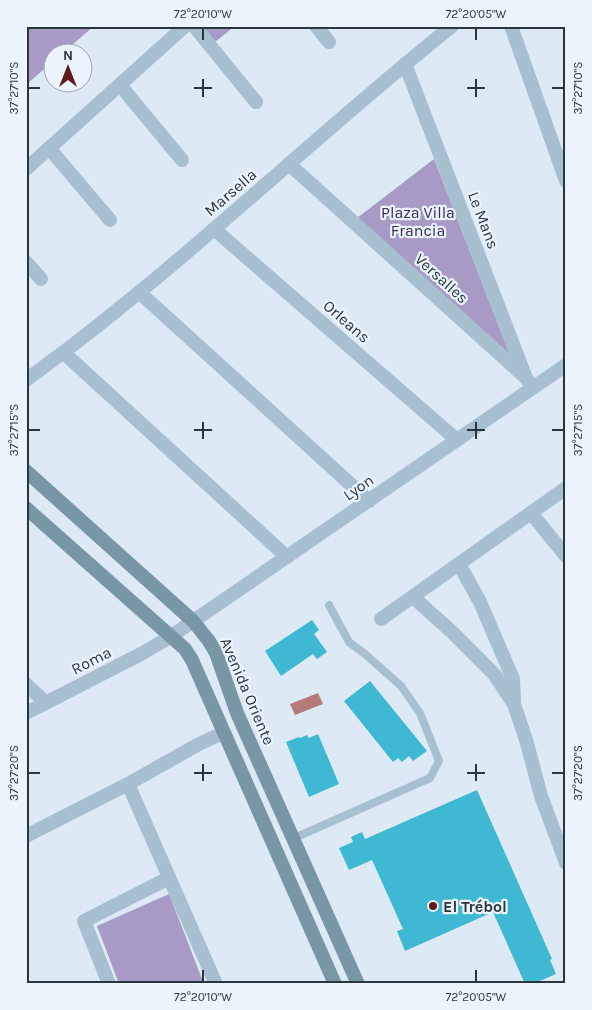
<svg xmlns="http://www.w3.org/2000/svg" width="592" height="1010" viewBox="0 0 592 1010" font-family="Karla,sans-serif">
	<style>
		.green { fill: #a79bc6 }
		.water { fill: #b6797a }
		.building { fill: #3eb8d3 }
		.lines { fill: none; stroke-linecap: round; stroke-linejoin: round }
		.service { stroke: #a8bfcf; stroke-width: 8 }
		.minor { stroke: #a8bfcf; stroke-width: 14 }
		.tertiary { stroke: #a8bfcf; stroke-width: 14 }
		.secondary { stroke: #7896a3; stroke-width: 14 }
		.ticks { fill: none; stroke: #29363b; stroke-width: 2 }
		.poi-dot { fill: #621919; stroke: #ebf4fc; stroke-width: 2 }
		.labels { text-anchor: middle; stroke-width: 4.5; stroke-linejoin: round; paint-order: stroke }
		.street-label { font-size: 16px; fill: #29363b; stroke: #ebf4fc }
		.park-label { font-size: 16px; fill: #39295c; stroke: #ebf4fc }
		.poi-label { font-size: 16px; font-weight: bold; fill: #29363b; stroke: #ebf4fc; text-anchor: start }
		.neatline { fill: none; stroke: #29363b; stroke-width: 2 }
		.ticks-label { font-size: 12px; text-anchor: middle; fill: #29363b }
	</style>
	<rect width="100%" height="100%" fill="#ddeaf5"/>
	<g class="green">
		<polygon points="26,26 94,26 64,52 52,52 52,62 26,85"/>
		<polygon points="203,26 235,26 215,42"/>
		<polygon points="434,159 510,355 357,218"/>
		<polygon points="169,894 204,984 119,984 97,926"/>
	</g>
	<polygon class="water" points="318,693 323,704 295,715 290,704"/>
	<g class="building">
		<polygon points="312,620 319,630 314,634 327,652 317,659 313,654 281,676 265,651"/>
		<polygon points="370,681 427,751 413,761 409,756 402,762 398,758 393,762 344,701"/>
		<polygon points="318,734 339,784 309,797 286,742 299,737 300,738 307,735 309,738"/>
		<polygon points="477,790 552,959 550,960 556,974 533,984 525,984 493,912 405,951 397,931 403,929 372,860 349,870 339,848 353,842 351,837 362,832 365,839"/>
	</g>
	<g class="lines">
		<polyline class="service" points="292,839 430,778 439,761 420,713 401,686 365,654 349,642 329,605"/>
		<g class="minor">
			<polyline points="194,26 256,102"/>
			<polyline points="316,26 329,42"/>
			<polyline points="405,64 526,378 533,387"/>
			<polyline points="120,85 182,160"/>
			<polyline points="49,148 110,220"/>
			<polyline points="289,164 524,376"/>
			<polyline points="214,229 457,440"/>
			<polyline points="26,262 41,279"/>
			<polyline points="139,292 369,501"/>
			<polyline points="64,353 287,557"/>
			<polyline points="531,513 566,556"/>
			<polyline points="459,564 480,602 513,679 514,701"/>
			<polyline points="413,597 452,632 494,674 514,704 527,743 541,796 566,863"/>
			<polyline points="381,619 566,488"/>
			<polyline points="26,684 46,703"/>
			<polyline points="128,784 216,984"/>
			<polyline points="26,836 128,784 199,744 223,733"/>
			<polyline points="109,984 84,921 169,878"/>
		</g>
		<g class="tertiary">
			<polyline points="511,26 566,181"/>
			<polyline points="26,169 185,26"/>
			<path d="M26 380C176 272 308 141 452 26"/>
			<polyline points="26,713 141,654 170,637 566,365"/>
		</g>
		<g class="secondary">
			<polyline points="26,471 193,621 209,641 216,653 237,713 358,984"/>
			<polyline points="26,508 185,649 192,660 335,984"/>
		</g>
	</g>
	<path class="ticks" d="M203 28V40M476 28V40M203 79V97M476 79V97M28 88H40M194 88H212M467 88H485M552 88H564M203 422V439M476 422V439M28 430H40M194 430H212M467 430H485M552 430H564M203 764V781M476 764V781M28 773H40M194 773H212M467 773H485M552 773H564M203 970V982M476 970V982"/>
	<circle class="poi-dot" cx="433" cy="906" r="5"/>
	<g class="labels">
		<g class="street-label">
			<text transform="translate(230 192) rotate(-41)" y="6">Marsella</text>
			<text transform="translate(484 220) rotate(69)" y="6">Le Mans</text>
			<text transform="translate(442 278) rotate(42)" y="6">Versalles</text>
			<text transform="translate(347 321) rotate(41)" y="6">Orleans</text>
			<text transform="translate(358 487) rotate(-35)" y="6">Lyon</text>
			<text transform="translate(91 660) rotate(-27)" y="6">Roma</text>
			<text transform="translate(248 691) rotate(67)" y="6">Avenida Oriente</text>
		</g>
		<g class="park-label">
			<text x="418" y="218">Plaza Villa<tspan x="418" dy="18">Francia</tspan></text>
		</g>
		<g class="poi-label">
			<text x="443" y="912">El Trébol</text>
		</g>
	</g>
	<rect width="592" height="1010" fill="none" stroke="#ebf4fc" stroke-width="55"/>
	<g transform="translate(68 68)"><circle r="24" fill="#ebf4fc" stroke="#9da8af"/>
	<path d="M0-4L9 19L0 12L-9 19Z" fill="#621919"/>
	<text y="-8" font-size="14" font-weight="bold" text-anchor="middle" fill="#29363b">N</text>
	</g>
	<rect x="28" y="28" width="536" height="954" class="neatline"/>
	<g class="ticks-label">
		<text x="203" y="18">72°20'10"W</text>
		<text x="476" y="18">72°20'05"W</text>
		<text transform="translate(14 88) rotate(-90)" y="4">37°27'10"S</text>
		<text transform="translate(578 88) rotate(-90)" y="4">37°27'10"S</text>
		<text transform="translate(14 430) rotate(-90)" y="4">37°27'15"S</text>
		<text transform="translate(578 430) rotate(-90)" y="4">37°27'15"S</text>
		<text transform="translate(14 773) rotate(-90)" y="4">37°27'20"S</text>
		<text transform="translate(578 773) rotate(-90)" y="4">37°27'20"S</text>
		<text x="203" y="1001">72°20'10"W</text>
		<text x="476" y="1001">72°20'05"W</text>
	</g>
</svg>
